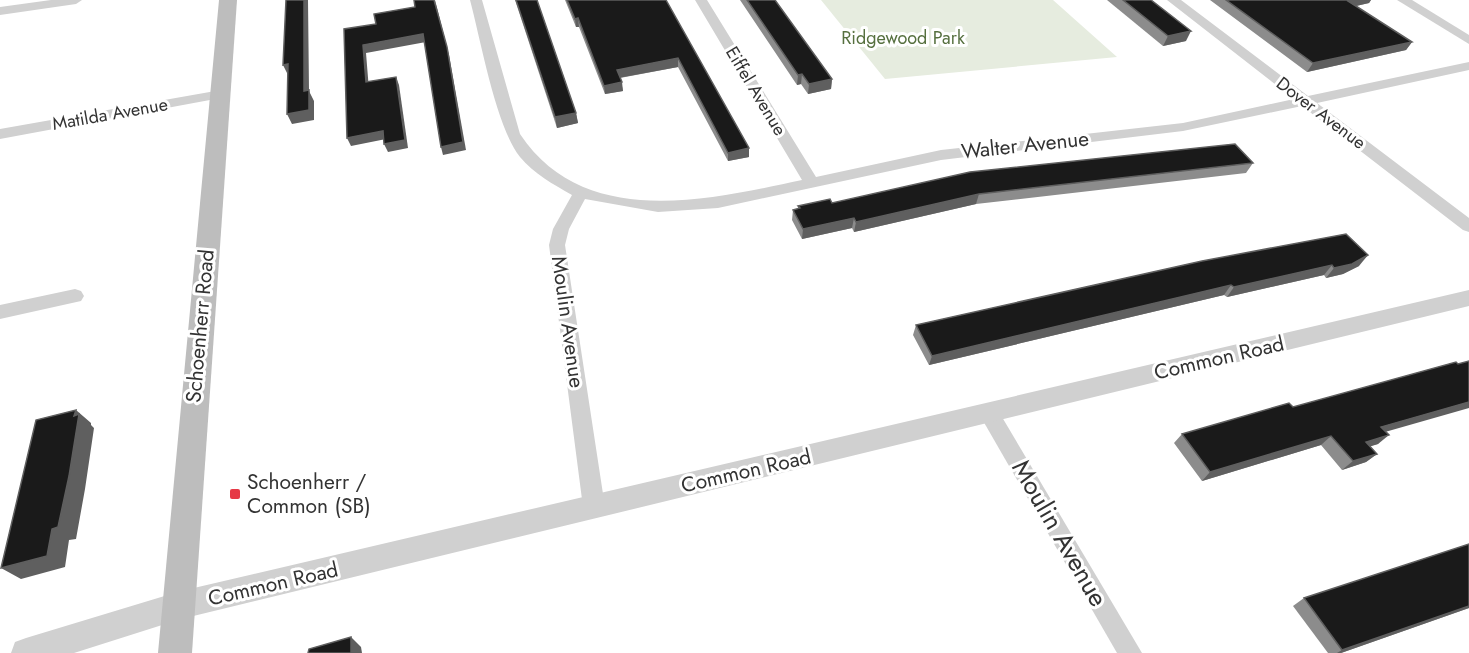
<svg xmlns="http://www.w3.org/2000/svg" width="1469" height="653" viewBox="0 0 1469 653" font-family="Jost,sans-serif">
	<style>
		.green { fill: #e6ecdf }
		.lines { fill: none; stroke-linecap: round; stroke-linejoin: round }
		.minor { fill: #d0d0d0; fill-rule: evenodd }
		.tertiary { fill: #d0d0d0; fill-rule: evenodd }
		.secondary { fill: #bdbdbd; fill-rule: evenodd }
		.wall { fill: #8c8c8c }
		.shaded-wall { fill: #5f5f5f }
		.building { fill: #1a1a1a; stroke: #5f5f5f; stroke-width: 1.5 }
		.poi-dot { fill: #e63946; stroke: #fff; stroke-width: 2 }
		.labels { text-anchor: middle; stroke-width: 6; stroke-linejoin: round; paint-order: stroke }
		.far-park-label { font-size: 18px; fill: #56703f; stroke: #fff }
		.far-street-label { font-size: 18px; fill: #333; stroke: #fff }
		.street-label { font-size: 21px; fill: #333; stroke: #fff }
		.poi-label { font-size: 21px; fill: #333; stroke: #fff; text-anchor: start }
		.near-street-label { font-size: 26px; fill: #333; stroke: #fff }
	</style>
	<rect width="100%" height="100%" fill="#fff"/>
	<polygon class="green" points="821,0 1053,0 1117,57 885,79"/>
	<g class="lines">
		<g class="minor">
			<polygon points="51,0 82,0 76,4 0,15 0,7"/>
			<path d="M470 0H482L520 134C584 230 708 200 802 180L695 0H707L816 177 941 150 1183 123 1294 99 1167 0H1181L1308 96 1469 62V70L1317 103 1469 218V232L1463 230 1302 106 1183 131 941 160 718 208 658 212 585 199 569 229 565 245 605 507 602 514 594 517 586 514 583 507 549 245 553 229 572 195C553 184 534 174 520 157 496 127 481 41 470 0Z"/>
			<polygon points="1397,0 1412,0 1469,35 1469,44"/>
			<polygon points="221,90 226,91 226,97 0,139 0,129"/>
			<polygon points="75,289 81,291 84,296 81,301 0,319 0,305"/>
			<polygon points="989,405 996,407 1142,653 1117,653 982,419 979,413 982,407"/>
		</g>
		<polygon class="tertiary" points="1469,290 1469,306 181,619 74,653 11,653 15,642 26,638 181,591"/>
		<polygon class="secondary" points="219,0 237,0 192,653 158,653"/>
	</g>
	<g class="wall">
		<polygon points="515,0 537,0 576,113 578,123 557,128"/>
		<polygon points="565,0 666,0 749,157 728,161 678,67 620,78 623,91 605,94 579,27 576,27"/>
		<polygon points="740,0 775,0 832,79 831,89 808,94 801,84 797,85"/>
		<polygon points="1107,0 1151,0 1186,41 1163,46"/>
		<polygon points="1210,0 1371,0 1369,3 1356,6 1412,42 1406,50 1307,72"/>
		<polygon points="1253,163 1246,173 976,204 854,232 852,228 802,239 792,220 793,210 798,209 798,206"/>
		<polygon points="1202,261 1359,266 1343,274 1326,278 1324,275 1227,297 1224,295 929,365 913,335 916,325"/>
		<polygon points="1293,407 1386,432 1378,444 1370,446 1377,454 1366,462 1342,470 1321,445 1202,481 1174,443 1182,434"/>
		<polygon points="1469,544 1469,608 1341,653 1328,653 1293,606 1304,598"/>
	</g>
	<g class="shaded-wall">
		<polygon points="304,0 308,0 309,91 314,101 314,120 292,124 287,114 304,91"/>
		<polygon points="435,0 449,55 466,150 443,155 441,147"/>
		<polygon points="1350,0 1371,0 1369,3 1343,9 1348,1"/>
		<polygon points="578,18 579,27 576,27 575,19"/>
		<polygon points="1191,31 1186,41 1163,46 1168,36"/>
		<polygon points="423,34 426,42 366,53 369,90 366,82 363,45"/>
		<polygon points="1412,42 1406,50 1307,72 1313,63"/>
		<polygon points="678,58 678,67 618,78 617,70"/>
		<polygon points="288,64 288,75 283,65"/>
		<polygon points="802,74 801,84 797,85 798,75"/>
		<polygon points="396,77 399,85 408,148 388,152 384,144"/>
		<polygon points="832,79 831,89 808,94 809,84"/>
		<polygon points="622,82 623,91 605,94 604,86"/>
		<polygon points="576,113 578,123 557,128 555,117"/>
		<polygon points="383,131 386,139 351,146 347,138"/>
		<polygon points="749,148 749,157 728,161 728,153"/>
		<polygon points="979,194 976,204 854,232 856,222"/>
		<polygon points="854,218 852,228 802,239 803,229"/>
		<polygon points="1368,255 1359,266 1343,274 1326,278 1334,268"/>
		<polygon points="1332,265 1324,275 1227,297 1234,287"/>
		<polygon points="1231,285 1224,295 929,365 932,356"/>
		<polygon points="1469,402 1469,408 1371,436 1381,427"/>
		<polygon points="76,410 91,423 91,425 94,428 85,489 76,539 69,540 65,567 21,579 1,568 74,416"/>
		<polygon points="1389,435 1378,444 1356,451 1366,442"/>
		<polygon points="1331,436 1321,445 1202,481 1210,472"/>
		<polygon points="1377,454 1366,462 1342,470 1353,461"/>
		<polygon points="1469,606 1469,608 1341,653 1337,653 1342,650"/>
		<polygon points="351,637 361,647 362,653 351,653"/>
	</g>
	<g class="building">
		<polygon points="286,0 304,0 304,91 309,90 309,110 287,114 288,64 283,65"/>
		<polygon points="414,0 434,0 447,47 463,142 441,147 423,34 363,45 366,82 396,77 405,140 384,144 383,131 347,138 344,29 376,24 374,14 415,7"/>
		<polygon points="516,0 537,0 576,113 555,117"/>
		<polygon points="567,0 666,0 749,148 728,153 678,58 617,70 622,82 604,86 578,18 575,19"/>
		<polygon points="747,0 775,0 832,79 809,84 802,74 798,75"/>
		<polygon points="1123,0 1151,0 1191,31 1168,36"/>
		<polygon points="1226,0 1350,0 1348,1 1412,42 1313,63"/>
		<polygon points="1235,144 1253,163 979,194 856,222 854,218 803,229 793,210 800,208 798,206 830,199 832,203 970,172"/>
		<polygon points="1346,234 1368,255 1352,264 1334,268 1332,265 1234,287 1231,285 932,356 916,325 1202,261"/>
		<polygon points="1469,361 1469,402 1381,427 1389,435 1366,442 1377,454 1353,461 1331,436 1210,472 1182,434 1289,403 1293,407 1456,362 1458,364"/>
		<polygon points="76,410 74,416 79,414 69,476 58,527 52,529 47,556 1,568 36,420"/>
		<polygon points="1469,544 1469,606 1342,650 1304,598"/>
		<polygon points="351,637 351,653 308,653 309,649"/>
	</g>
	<rect class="poi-dot" x="229" y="488" width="12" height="12" rx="3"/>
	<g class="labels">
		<g class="far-park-label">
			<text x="903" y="44">Ridgewood Park</text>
		</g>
		<g class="far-street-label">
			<text transform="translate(756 91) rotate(59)" y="6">Eiffel Avenue</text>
			<text transform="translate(1321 113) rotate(37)" y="6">Dover Avenue</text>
			<text transform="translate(110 114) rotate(-10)" y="6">Matilda Avenue</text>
		</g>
		<g class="street-label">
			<text transform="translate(1025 145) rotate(-6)" y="7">Walter Avenue</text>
			<text transform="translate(568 322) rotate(82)" y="7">Moulin Avenue</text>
			<text transform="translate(200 326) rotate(-85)" y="7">Schoenherr Road</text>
			<text transform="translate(1219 358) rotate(-13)" y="7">Common Road</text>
			<text transform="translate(746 471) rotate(-13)" y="7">Common Road</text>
			<text transform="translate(273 584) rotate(-13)" y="7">Common Road</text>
		</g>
		<g class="poi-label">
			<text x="247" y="489">Schoenherr /<tspan x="247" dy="24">Common (SB)</tspan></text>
		</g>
		<g class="near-street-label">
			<text transform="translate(1060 533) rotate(60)" y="9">Moulin Avenue</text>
		</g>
	</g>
</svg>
